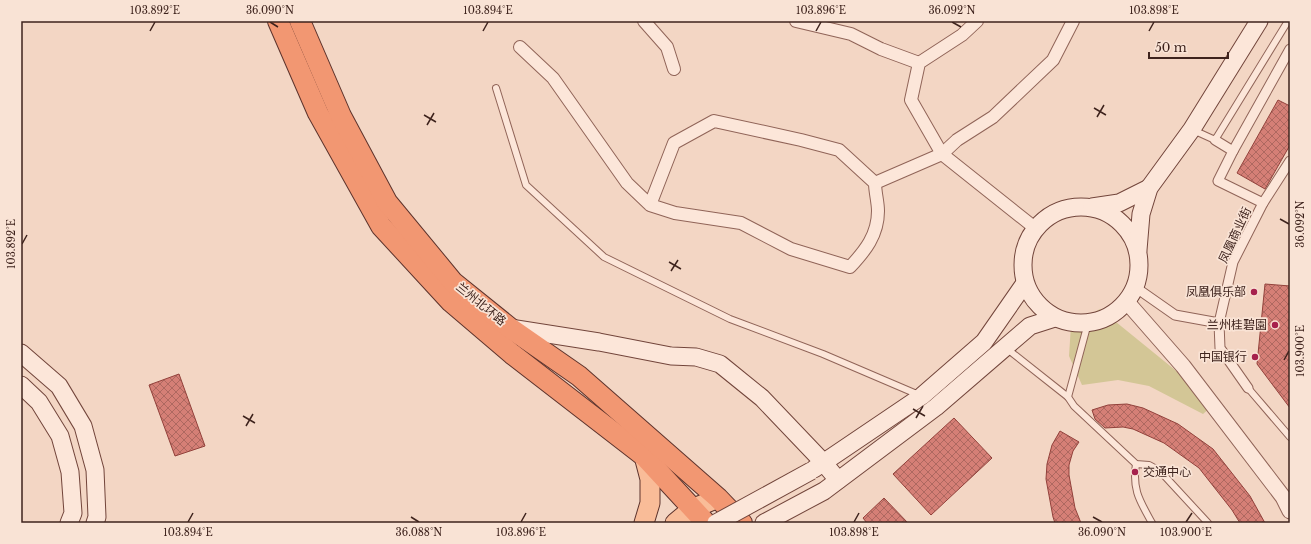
<svg xmlns="http://www.w3.org/2000/svg" width="1311" height="544" viewBox="0 0 1311 544" font-family="'Libre Baskerville','Noto Sans SC',serif">
	<style>
		.garden { fill: #d3c696 }
		.building { fill: url(#building-cross-hatch); stroke: #92413b }
		.lines { fill: none; stroke-linecap: round; stroke-linejoin: round }
		.service-casing { stroke: #906458; stroke-width: 8 }
		.pedestrian-casing { stroke: #906458; stroke-width: 11 }
		.minor-casing { stroke: #906458; stroke-width: 14 }
		.tertiary-casing { stroke: #906458; stroke-width: 17 }
		.secondary-casing { stroke: #72453b; stroke-width: 19 }
		.primary-casing { stroke: #5d332c; stroke-width: 21 }
		.trunk-casing { stroke: #5d332c; stroke-width: 22 }
		.service { stroke: #fce6d9; stroke-width: 6 }
		.pedestrian { stroke: #fce6d9; stroke-width: 9 }
		.minor { stroke: #fce6d9; stroke-width: 12 }
		.tertiary { stroke: #fce6d9; stroke-width: 15 }
		.secondary { stroke: #fce6d9; stroke-width: 17 }
		.primary { stroke: #f9bc98; stroke-width: 19 }
		.trunk { stroke: #f29772; stroke-width: 20 }
		.secondary-bridge-casing { stroke: #72453b; stroke-width: 19; stroke-linecap: butt }
		.secondary-bridge { stroke: #fce6d9; stroke-width: 17 }
		.ticks { fill: none; stroke: #3e231d; stroke-width: 1.5 }
		.poi-dot { fill: #a6214d; stroke: #f9e3d5; stroke-width: 1.5 }
		.labels { text-anchor: middle; stroke-width: 3.5; stroke-linejoin: round; paint-order: stroke }
		.street-label { font-size: 12px; fill: #3e231d; stroke: #f9e3d5 }
		.poi-label { font-size: 12px; fill: #3e231d; stroke: #f9e3d5; text-anchor: end }
		.neatline { fill: none; stroke: #3e231d; stroke-width: 1.5 }
		.ticks-label { font-size: 10px; text-anchor: middle; fill: #3e231d }
	</style>
	<defs>
		<pattern id="building-cross-hatch" width="8" height="8" patternUnits="userSpaceOnUse"><rect width="8" height="8" fill="#d57f76"/><path d="M0 0l8 8M0 8l8-8" fill="none" stroke="#ae6860"/></pattern>
	</defs>
	<rect width="100%" height="100%" fill="#f3d6c4"/>
	<polygon class="garden" points="1100,309 1180,374 1211,407 1203,414 1149,386 1118,380 1082,385 1069,356 1071,325"/>
	<g class="building">
		<polygon points="1278,100 1290,106 1290,145 1265,189 1237,173"/>
		<polygon points="1265,284 1290,286 1290,408 1257,364"/>
		<polygon points="179,374 205,446 175,456 149,385"/>
		<polygon points="1127,404 1143,408 1178,424 1213,449 1250,496 1265,523 1240,523 1232,510 1199,468 1164,443 1133,429 1123,427 1105,428 1095,419 1092,410 1108,405"/>
		<polygon points="954,418 992,458 931,515 893,474"/>
		<polygon points="1060,431 1079,442 1073,451 1069,465 1069,475 1075,508 1081,523 1055,523 1053,517 1046,479 1047,464 1052,445"/>
		<polygon points="884,498 908,523 867,523 863,518"/>
	</g>
	<g class="lines">
		<g class="service-casing">
			<g id="service">
				<polyline points="496,88 526,185 604,257 730,319 823,354 919,395"/>
				<polyline points="1193,130 1215,140 1288,21"/>
				<polyline points="1088,323 1068,397 1074,406 1136,464 1149,465 1160,471 1208,523"/>
				<polyline points="1006,348 1068,397"/>
				<polyline points="1248,388 1290,437"/>
				<path d="M1136 464C1132 490 1140 501 1152 523"/>
			</g>
		</g>
		<g class="pedestrian-casing">
			<g id="pedestrian">
				<polyline points="1215,140 1233,151 1218,181 1263,203"/>
				<polyline points="1233,151 1290,49"/>
				<polyline points="1135,287 1175,315 1219,323"/>
				<polyline points="1248,388 1220,348 1219,323 1233,262 1263,203 1290,161"/>
			</g>
		</g>
		<g class="minor-casing">
			<g id="minor">
				<polyline points="644,21 667,47 674,69"/>
				<polyline points="796,21 851,34 881,49 919,63"/>
				<polyline points="977,21 962,35 919,63 911,100 942,154 1035,228"/>
				<path d="M520 47 553 78 627 183 650 205 675 213 741 223 791 249 850 267C865 251 878 235 878 211 878 202 875 192 875 183L839 150 801 140 714 121 674 143 650 205"/>
				<polyline points="875,183 942,154 957,140 993,117 1053,60 1073,21"/>
			</g>
		</g>
		<g class="tertiary-casing">
			<polyline id="tertiary" points="1127,302 1183,366 1283,497 1290,511"/>
		</g>
		<g class="secondary-casing">
			<g id="secondary">
				<circle cx="1081" cy="265" r="58"/>
				<polyline points="1092,207 1119,203 1149,188"/>
				<polyline points="1138,250 1141,214 1149,188 1192,129 1259,21"/>
				<polyline points="510,328 599,342 671,356 696,357 720,364 762,398 823,462 838,480"/>
				<polyline points="21,353 59,386 83,426 95,470 97,517 95,523"/>
				<polyline points="21,385 39,402 60,436 70,472 73,513 69,523"/>
				<polyline points="814,469 922,396 984,342 1025,283"/>
				<polyline points="764,523 824,491 936,407 1030,326 1055,318"/>
			</g>
		</g>
		<g class="primary-casing">
			<g id="primary">
				<polyline points="644,523 650,503 650,479 644,456"/>
				<polyline points="675,523 692,509 718,498"/>
			</g>
		</g>
		<g class="trunk-casing">
			<g id="trunk">
				<polyline points="278,21 318,113 381,226 451,302 512,354 644,456 706,523"/>
				<polyline points="300,21 341,116 387,202 453,282 510,328 579,376 718,498 742,523"/>
			</g>
		</g>
		<use href="#service" class="service"/>
		<use href="#pedestrian" class="pedestrian"/>
		<use href="#minor" class="minor"/>
		<use href="#tertiary" class="tertiary"/>
		<use href="#secondary" class="secondary"/>
		<use href="#primary" class="primary"/>
		<use href="#trunk" class="trunk"/>
		<g class="secondary-bridge-casing">
			<polyline id="secondary-bridge" points="716,523 811,471"/>
		</g>
		<use href="#secondary-bridge" class="secondary-bridge"/>
	</g>
	<path class="ticks" d="M270 22 278 27M952 22 961 27M150 31 155 22M483 31 488 22M816 31 821 22M1149 31 1154 22M1094 108 1106 115M424 115 436 122M1097 117 1104 105M427 125 434 113M1280 219 1289 224M22 244 27 235M669 262 681 269M671 271 678 260M1284 360 1289 351M913 409 925 416M243 416 255 423M916 418 923 406M246 426 253 414M411 517 419 522M1093 517 1102 522M188 522 193 513M521 522 526 513M854 522 859 513M1186 522 1192 513"/>
	<g class="poi-dot">
		<circle cx="1254" cy="292" r="4"/>
		<circle cx="1275" cy="325" r="4"/>
		<circle cx="1255" cy="357" r="4"/>
		<circle cx="1135" cy="472" r="4"/>
	</g>
	<g class="labels">
		<g class="street-label">
			<text transform="translate(1235 235) rotate(-65)" y="4">凤凰商业街</text>
			<text transform="translate(481 304) rotate(39)" y="4">兰州北环路</text>
		</g>
		<g class="poi-label">
			<text x="1246" y="296">凤凰俱乐部</text>
			<text x="1267" y="329">兰州桂碧園</text>
			<text x="1247" y="361">中国银行</text>
			<text x="1143" y="476" text-anchor="start">交通中心</text>
		</g>
	</g>
	<rect width="1311" height="544" fill="none" stroke="#f9e3d5" stroke-width="44"/>
	<path d="M1149 52v6h79v-6" fill="none" stroke="#3e231d" stroke-width="2"/>
	<text x="1155" y="52" font-size="12" fill="#3e231d" stroke="#f9e3d5" stroke-width="3" paint-order="stroke">50 m</text>
	<rect x="22" y="22" width="1267" height="500" class="neatline"/>
	<g class="ticks-label">
		<text x="155" y="14">103.892°E</text>
		<text x="270" y="14">36.090°N</text>
		<text x="488" y="14">103.894°E</text>
		<text x="821" y="14">103.896°E</text>
		<text x="952" y="14">36.092°N</text>
		<text x="1154" y="14">103.898°E</text>
		<text transform="translate(1300 224) rotate(-90)" y="4">36.092°N</text>
		<text transform="translate(11 244) rotate(-90)" y="4">103.892°E</text>
		<text transform="translate(1300 351) rotate(-90)" y="4">103.900°E</text>
		<text x="188" y="536">103.894°E</text>
		<text x="419" y="536">36.088°N</text>
		<text x="521" y="536">103.896°E</text>
		<text x="854" y="536">103.898°E</text>
		<text x="1102" y="536">36.090°N</text>
		<text x="1186" y="536">103.900°E</text>
	</g>
</svg>
